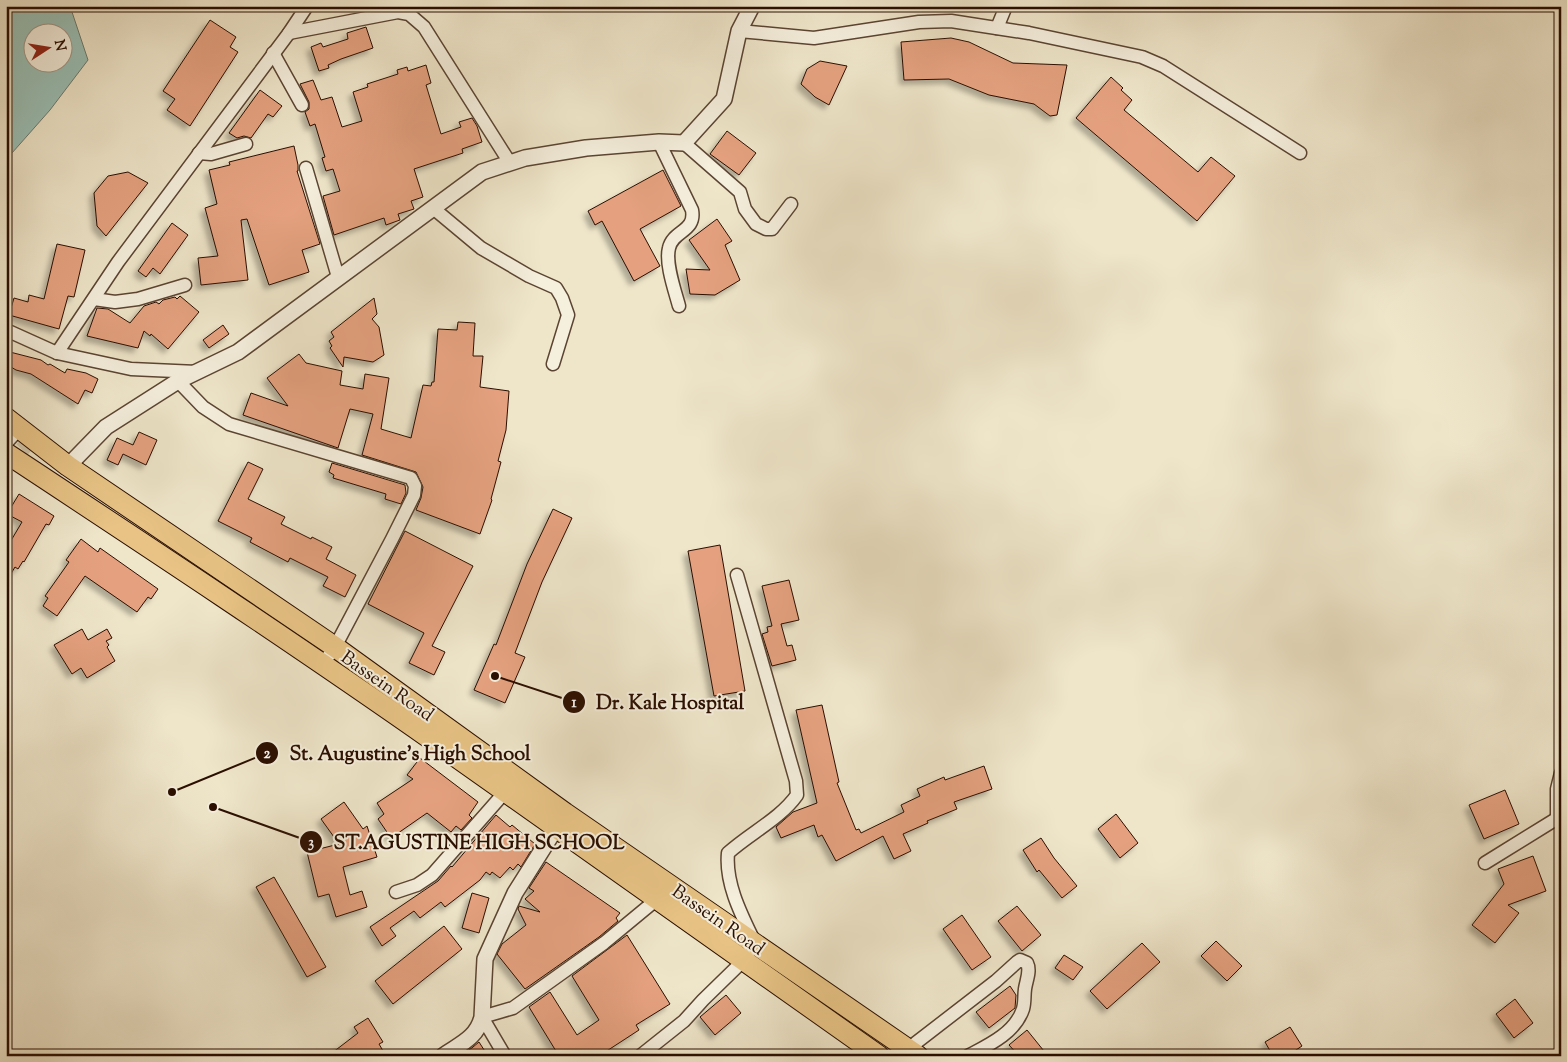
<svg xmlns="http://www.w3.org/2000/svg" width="1567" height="1062" viewBox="0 0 1567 1062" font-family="'Sorts Mill Goudy',serif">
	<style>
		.water { fill: #9ac0b6; stroke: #6d796d; fill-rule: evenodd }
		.building { fill: #e5a17f; stroke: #2a0e00; filter: url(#shadow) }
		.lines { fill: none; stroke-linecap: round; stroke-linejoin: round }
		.tertiary-tunnel { stroke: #d1c6ac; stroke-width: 15; stroke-dasharray: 15 8; stroke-linecap: butt }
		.minor-casing { stroke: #5b4432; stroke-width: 15 }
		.tertiary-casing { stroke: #5b4432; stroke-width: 18 }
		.primary-casing { stroke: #2a0e00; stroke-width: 22 }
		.minor { stroke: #f5efdd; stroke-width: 12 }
		.tertiary { stroke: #f5efdd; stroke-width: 15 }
		.primary { stroke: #e8c385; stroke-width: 20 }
		.labels { text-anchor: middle; stroke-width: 4; stroke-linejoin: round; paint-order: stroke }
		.street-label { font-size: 19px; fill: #2a0e00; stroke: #f5efdd }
		.leader { fill: none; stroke: #2a0e00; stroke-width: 2 }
		.callout-dot { fill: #2a0e00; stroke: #f5efdd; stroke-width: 2 }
		.mark-label { font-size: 15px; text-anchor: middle; font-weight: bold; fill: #fff }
		.callout-label { font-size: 20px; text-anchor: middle; font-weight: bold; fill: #2a0e00; stroke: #f5efdd; stroke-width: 4; stroke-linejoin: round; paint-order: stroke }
	</style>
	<defs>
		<filter id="shadow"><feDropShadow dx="-4.5" dy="4.5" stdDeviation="2.5" flood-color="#0004"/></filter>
	</defs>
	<rect width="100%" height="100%" fill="#efe6ca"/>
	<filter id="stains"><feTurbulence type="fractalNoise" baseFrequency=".004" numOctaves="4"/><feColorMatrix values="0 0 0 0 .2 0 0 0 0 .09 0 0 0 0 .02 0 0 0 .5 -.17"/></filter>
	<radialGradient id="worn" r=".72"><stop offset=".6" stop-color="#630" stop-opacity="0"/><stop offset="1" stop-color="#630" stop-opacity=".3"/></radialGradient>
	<path class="water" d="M6 6H70L88 60 50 110 12 153H6ZM32 32H62V62H32Z"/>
	<g class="building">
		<polygon points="210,20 236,37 230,47 238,52 190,126 167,110 175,99 163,91"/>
		<polygon points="366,27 373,48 341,59 328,65 329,68 319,71 311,47 321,43 323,47 348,39 347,33"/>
		<polygon points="951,38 969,42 1013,63 1067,65 1057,115 1050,116 1034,104 989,95 949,79 904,80 901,42"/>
		<polygon points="820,61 847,66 829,105 815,97 801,84 807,69"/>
		<polygon points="426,65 431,83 426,85 441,134 461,127 459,122 472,118 477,126 482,142 462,149 463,153 414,169 423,197 411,201 414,209 398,214 400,220 386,225 384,218 334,235 323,196 340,191 333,169 326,171 322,158 325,157 315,124 310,126 305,112 309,109 309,102 300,84 313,80 321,100 332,97 342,127 362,121 353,92 368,87 367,84 398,74 397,70 407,67 408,71"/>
		<polygon points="1111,77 1123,88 1121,90 1132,100 1124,110 1198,172 1211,157 1235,176 1197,221 1076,118"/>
		<polygon points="260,90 282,106 273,117 268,114 251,138 244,136 237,138 229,133"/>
		<polygon points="727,131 756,153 739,175 710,154"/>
		<polygon points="294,146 298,165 298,171 297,171 320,244 302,250 309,272 269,285 247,219 241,220 248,280 201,285 198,258 218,256 205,208 217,204 209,170 230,165 229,162"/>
		<polygon points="663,170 681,206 640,229 660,266 634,281 602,221 595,225 588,211"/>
		<polygon points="128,172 148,183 106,236 97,226 94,193 108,176"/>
		<polygon points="717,219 732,241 725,245 740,280 715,295 690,294 686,269 710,270 689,240"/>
		<polygon points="172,223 188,235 160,274 153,268 146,277 138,271"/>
		<polygon points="57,244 85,250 74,297 68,296 59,329 9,315 14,298 28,302 29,295 44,299"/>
		<polygon points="180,296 199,312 168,349 151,334 150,336 144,331 138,348 87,336 97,308 108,309 130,323 144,306 156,302 159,304 163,300 175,297 177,299"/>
		<polygon points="374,298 377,314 372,319 379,327 384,355 373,362 344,357 343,367 330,348 332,346 329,341 334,337 331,332"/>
		<polygon points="458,322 475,323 473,356 483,356 480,387 509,391 506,430 498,461 501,462 491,499 492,500 480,534 416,510 421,498 423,487 416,472 362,455 373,414 350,409 338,448 243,415 251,393 288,406 267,378 299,354 306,363 342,371 340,385 363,389 365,374 389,378 381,429 411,438 423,385 431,386 432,382 434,382 438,329 457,330"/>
		<polygon points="223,325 229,334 209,348 203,340"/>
		<polygon points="6,351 41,360 48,365 50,364 65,373 67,369 86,373 98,379 92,393 85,390 78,404 31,374 16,370 6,364"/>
		<polygon points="139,432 157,440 146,465 123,454 118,465 107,460 117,438 133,445"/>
		<polygon points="248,462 263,469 248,499 285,517 281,524 311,539 312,537 332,547 326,559 356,575 345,597 323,586 328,577 290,558 288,562 250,542 252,538 218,521"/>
		<polygon points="332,463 405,485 406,493 401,504 385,499 386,494 333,478 334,475 329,472"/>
		<polygon points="19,494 54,516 49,525 46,524 24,562 23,561 18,569 15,567 6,582 6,549 22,522 7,514"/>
		<polygon points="553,509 572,518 542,582 515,653 525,657 505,703 474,690 494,644 496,645 527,564"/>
		<polygon points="405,531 473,566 432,646 445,652 434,675 409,663 424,633 368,604"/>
		<polygon points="81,539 98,552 100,548 158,589 151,599 148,597 137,612 85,576 57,616 43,606 48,598 45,596 69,562 66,560"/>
		<polygon points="720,545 745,691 714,696 688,551"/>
		<polygon points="789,580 799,620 781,624 787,646 792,645 796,660 772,666 762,634 768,632 767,627 772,626 762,586"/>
		<polygon points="82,629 88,640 107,629 112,638 106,641 109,645 107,647 115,661 87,678 81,668 72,674 54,645"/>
		<polygon points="822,705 839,782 837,783 856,830 859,829 861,833 904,812 901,805 920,796 917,789 944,777 945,780 984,766 992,789 954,802 957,809 927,821 928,823 903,834 911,851 894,859 883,836 836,861 822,835 818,837 814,825 781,838 776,827 793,812 817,803 796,710"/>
		<polygon points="420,758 478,802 469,815 472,818 461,830 456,826 451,832 427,813 391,838 378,819 384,814 377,803 413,779 407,775"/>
		<polygon points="1505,790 1519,824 1484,839 1469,805"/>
		<polygon points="344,802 363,829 367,826 377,857 343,867 350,895 362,891 367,907 336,917 329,894 318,897 307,852 339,844 321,819"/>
		<polygon points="1116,814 1138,843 1120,858 1098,829"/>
		<polygon points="496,815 510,827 512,825 535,844 521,867 518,864 513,870 510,867 500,878 492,872 490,875 486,872 480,880 445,907 441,902 420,918 414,911 390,928 396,936 382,946 370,927 438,881 451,866 452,867"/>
		<polygon points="1041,838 1054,858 1077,886 1062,898 1039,870 1037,872 1023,850"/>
		<polygon points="1533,856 1546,891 1508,905 1519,913 1495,943 1472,925 1504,884 1498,869"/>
		<polygon points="546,862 620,913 616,918 618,921 599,937 525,989 497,954 502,944 526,925 518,909 519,906 540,912 525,899 534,891 529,888"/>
		<polygon points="274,877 326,967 307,977 256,887"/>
		<polygon points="472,893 489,898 479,933 462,928"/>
		<polygon points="1017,906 1041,935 1022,951 998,921"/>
		<polygon points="962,915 991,957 972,970 943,929"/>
		<polygon points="444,926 462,949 393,1004 375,981"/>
		<polygon points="627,935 670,1004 636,1025 639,1030 599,1056 559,1056 529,1007 550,992 577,1035 599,1020 572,976"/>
		<polygon points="1216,941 1242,966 1227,981 1201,956"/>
		<polygon points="1142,943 1160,962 1107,1009 1090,991"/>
		<polygon points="1064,955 1083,967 1073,980 1055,968"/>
		<polygon points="1010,986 1016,995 1015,1008 989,1028 976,1012"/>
		<polygon points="726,995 741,1013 715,1035 700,1017"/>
		<polygon points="1515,999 1533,1023 1514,1038 1496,1014"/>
		<polygon points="368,1018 383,1042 379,1044 386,1056 328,1056 358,1033 354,1027"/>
		<polygon points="1290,1027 1302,1046 1287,1056 1273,1056 1265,1042"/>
		<polygon points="1027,1030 1048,1056 1019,1056 1009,1045"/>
		<polygon points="479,1042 488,1056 461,1056 473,1047"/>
	</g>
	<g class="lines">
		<polyline class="tertiary-tunnel" points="6,466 33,438"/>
		<g class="minor-casing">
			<g id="minor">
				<polyline points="997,28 1006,6"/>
				<polyline points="739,31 814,38 919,22 951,21 1029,33 1142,57 1163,66 1300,153"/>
				<polyline points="289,33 398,12 409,14 424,27 510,163"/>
				<polyline points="273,53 302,105"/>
				<path d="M659 142 692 210C696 232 673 230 669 248 665 263 675 291 679 306"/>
				<polyline points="684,143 740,192 745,209 756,224 766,229 772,229 791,204"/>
				<polyline points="199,153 211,154 246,144"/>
				<polyline points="306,168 338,277"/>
				<polyline points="433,208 481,248 529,276 556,288 562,298 568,315 553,364"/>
				<polyline points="94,299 115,302 138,299 185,285"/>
				<polyline points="6,330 57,353 131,369 197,372"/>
				<polyline points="57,353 118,262 289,33 307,6"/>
				<polyline points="178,381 203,407 229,424 411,478 415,486 414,495 392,539 335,647 322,665"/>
				<polyline points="1557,817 1557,789 1561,773"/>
				<polyline points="1485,863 1561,816"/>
				<polyline points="396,892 417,885 432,875 505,792"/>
				<path d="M904 1052 996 981 1017 962 1020 960 1027 963C1031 971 1026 981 1025 989 1024 996 1025 1002 1023 1009 1015 1033 989 1045 968 1056"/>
				<polyline points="505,1056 482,1017 513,1008 604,943 656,900"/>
				<path d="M640 1056 684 1021 703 1000 743 961 755 943C742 916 725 884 728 853 750 833 780 819 797 795L796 781 737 575"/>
			</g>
		</g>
		<g class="tertiary-casing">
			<g id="tertiary">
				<polyline points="6,441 19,427"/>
				<polyline points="68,466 106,427 178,381 238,352 482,172 525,158 586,148 659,142 684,143 724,99 739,31 752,6"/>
				<path d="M443 1056C460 1044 477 1038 482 1017L485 959 515 893 561 820"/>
			</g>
		</g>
		<g class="primary-casing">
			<g id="primary">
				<polyline points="6,418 68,466 335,647 565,813 918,1056"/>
				<path d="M6 453C150 548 294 643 435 742 583 846 730 952 879 1056"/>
			</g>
		</g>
		<use href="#minor" class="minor"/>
		<use href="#tertiary" class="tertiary"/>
		<use href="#primary" class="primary"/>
	</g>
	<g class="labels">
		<g class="street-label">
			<text transform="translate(388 685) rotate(35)" y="7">Bassein Road</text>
			<text transform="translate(719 919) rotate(35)" y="7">Bassein Road</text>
		</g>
	</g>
	<path class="leader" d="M495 676L574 702M172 792L267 753M213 807L311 842"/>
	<g class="callout-dot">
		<circle cx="495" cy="676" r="5"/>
		<circle cx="172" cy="792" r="5"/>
		<circle cx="213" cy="807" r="5"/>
		<circle cx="574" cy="702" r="12"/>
		<circle cx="267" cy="753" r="12"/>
		<circle cx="311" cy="842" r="12"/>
	</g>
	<g class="mark-label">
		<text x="574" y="707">1</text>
		<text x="267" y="758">2</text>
		<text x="311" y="847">3</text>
	</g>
	<g class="callout-label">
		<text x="670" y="709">Dr. Kale Hospital</text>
		<text x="410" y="760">St. Augustine's High School</text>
		<text x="479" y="849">ST.AGUSTINE HIGH SCHOOL</text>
	</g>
	<rect width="1567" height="1062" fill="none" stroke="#efe6ca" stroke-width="25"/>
	<rect x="8" y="8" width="1552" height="1047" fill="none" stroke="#2a0e00" stroke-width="2.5"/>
	<rect x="12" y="12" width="1542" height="1037" fill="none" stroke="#2a0e00"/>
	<g transform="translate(48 48) rotate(78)"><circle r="24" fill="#f5efdd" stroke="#a49585"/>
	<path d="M0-4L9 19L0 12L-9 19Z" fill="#8f2418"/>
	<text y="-8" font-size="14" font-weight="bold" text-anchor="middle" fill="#2a0e00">N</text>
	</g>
	<rect width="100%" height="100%" filter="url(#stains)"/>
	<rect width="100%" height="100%" fill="url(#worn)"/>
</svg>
